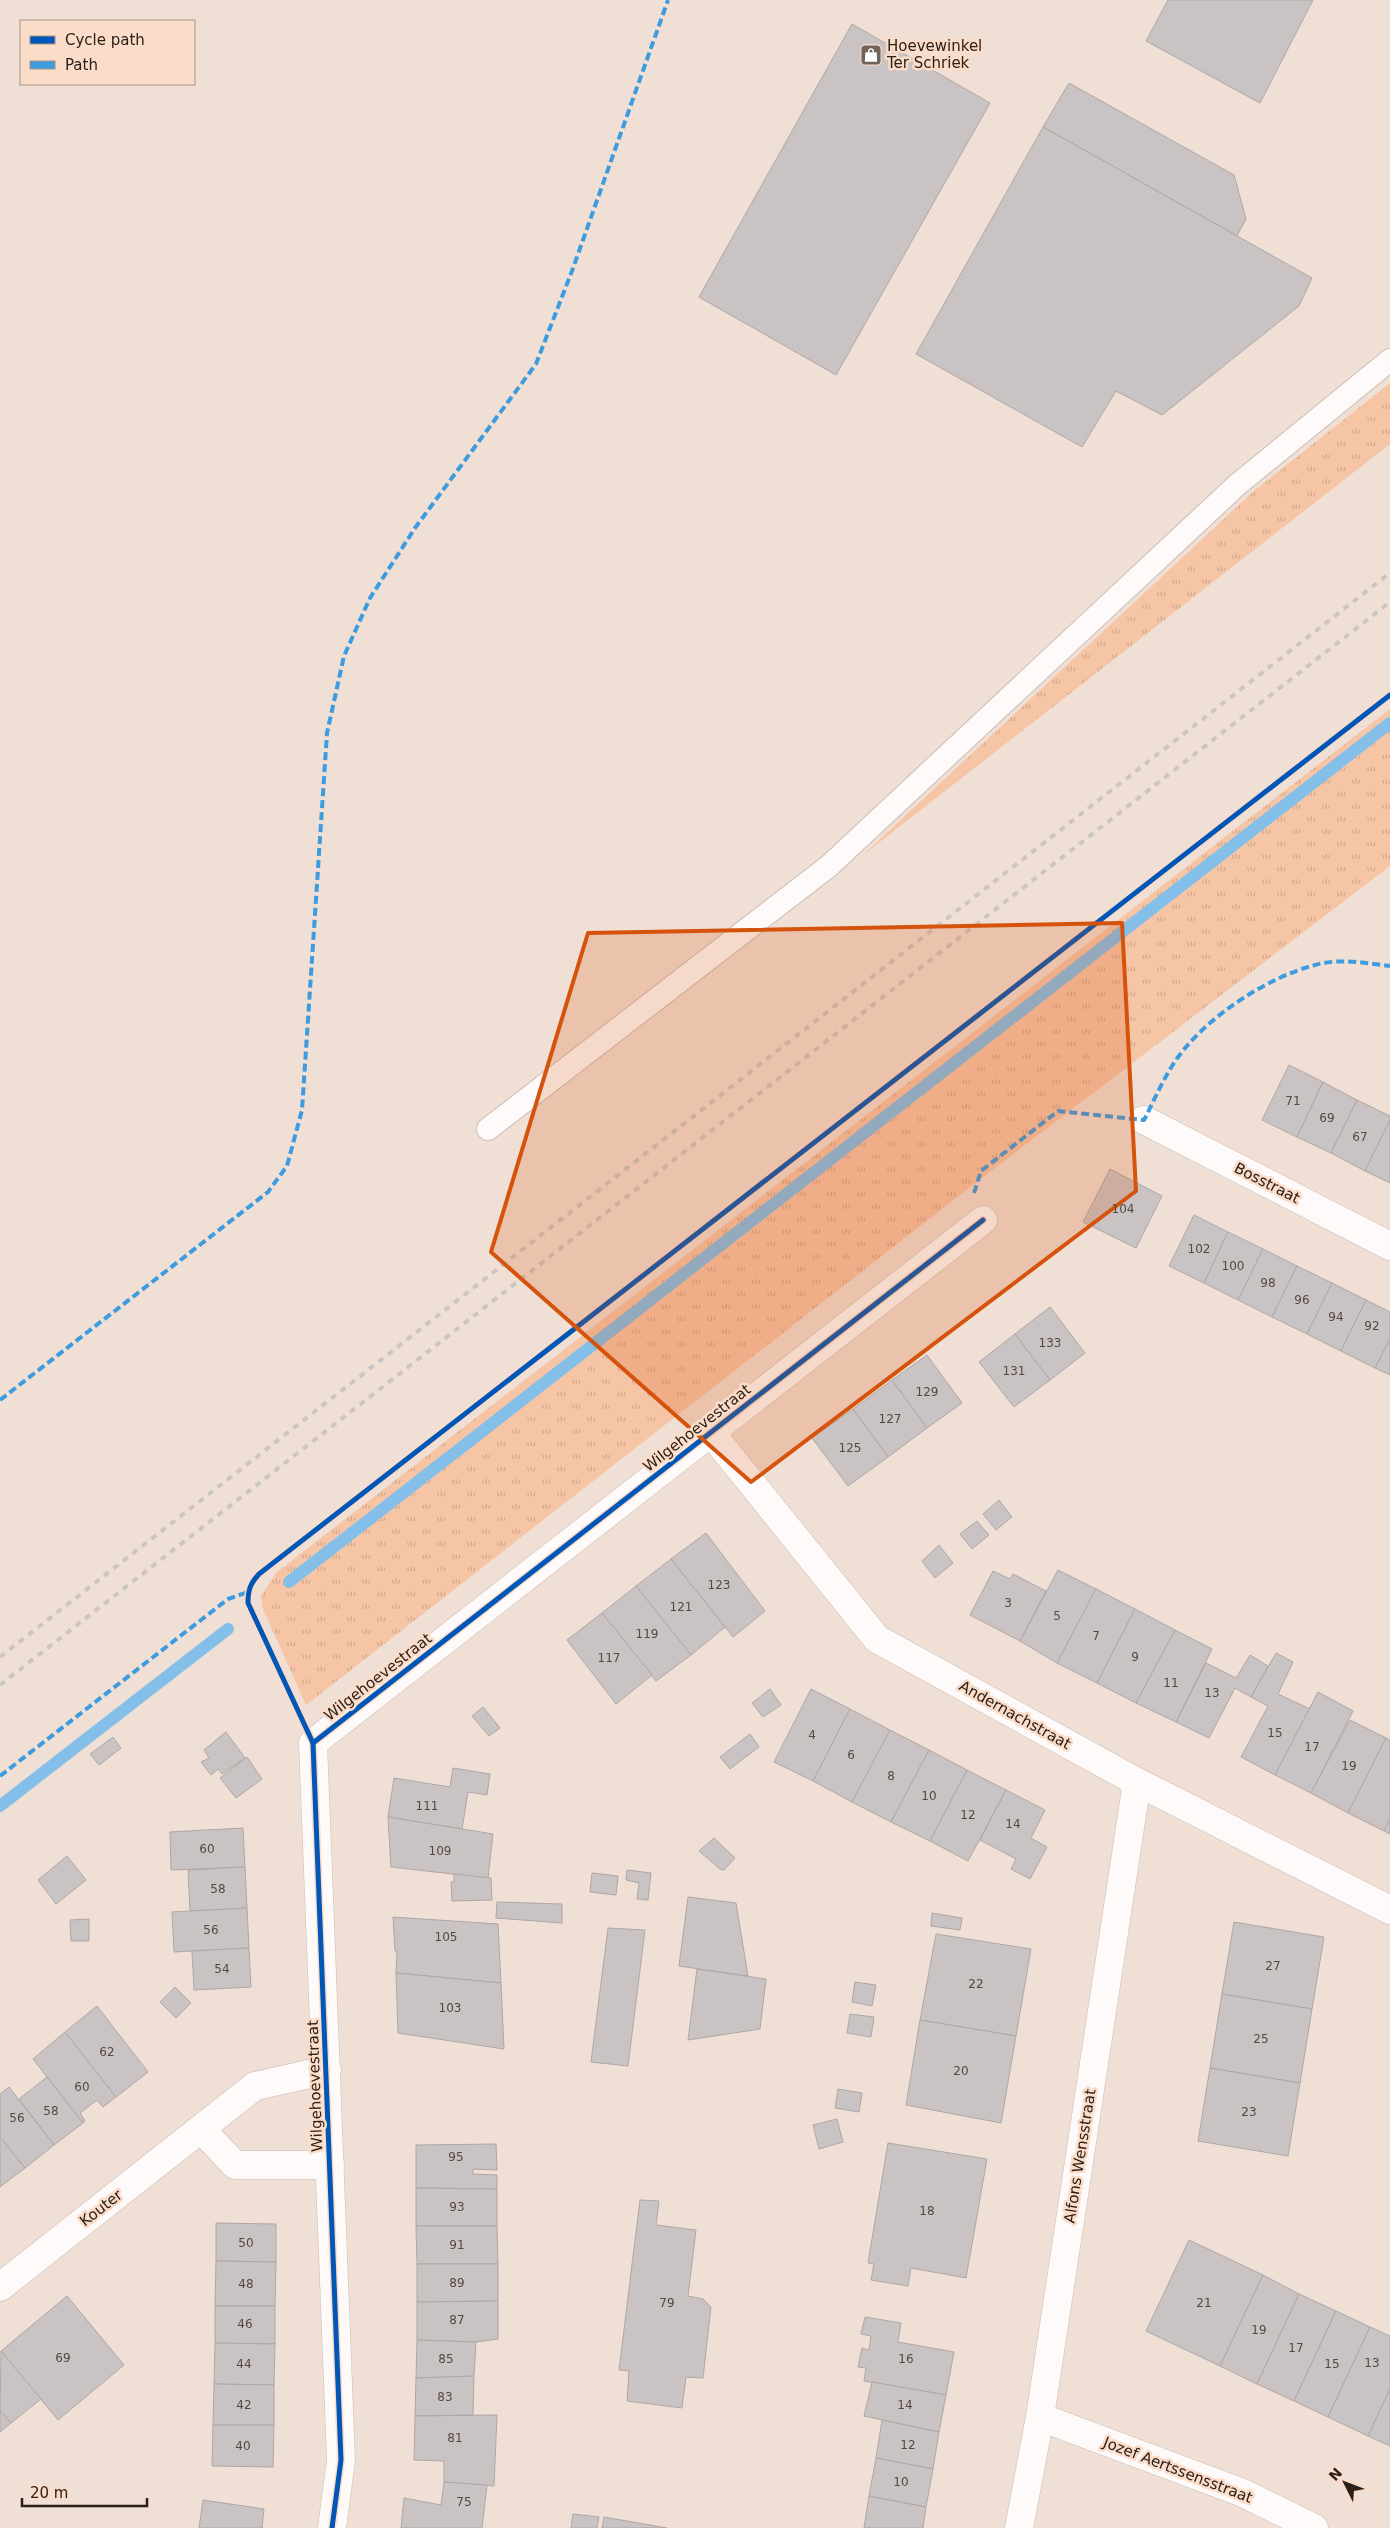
<svg xmlns="http://www.w3.org/2000/svg" width="1390" height="2528" viewBox="0 0 1390 2528" font-family="'DejaVu Sans',sans-serif">
	<style>
		.grass { fill: url(#grass-tufts) }
		.lines { fill: none; stroke-linecap: round; stroke-linejoin: round }
		.stream { stroke: #83bfe9; stroke-width: 12 }
		.building { fill: #cac3c4; stroke: #aea7a7 }
		.lane-casing { stroke: #cbbdb5; stroke-width: 24 }
		.street-casing { stroke: #cbbdb5; stroke-width: 29 }
		.lane { stroke: #fdfaf9; stroke-width: 22 }
		.street { stroke: #fdfaf9; stroke-width: 28 }
		.rail { stroke: #cbc6c4; stroke-width: 4; stroke-dasharray: 6 6; stroke-linecap: butt }
		.quiet { stroke: #3d9bdf; stroke-width: 4; stroke-dasharray: 8 4; stroke-linecap: butt }
		.cycleway-casing { stroke: #fbdcc9; stroke-width: 8 }
		.cycleway { stroke: #0057b8; stroke-width: 5 }
		.marked { fill: #d5530d; fill-opacity: 0.2; stroke: #d5530d; stroke-width: 4; stroke-linejoin: round }
		.labels { text-anchor: middle; stroke-width: 5; stroke-linejoin: round; paint-order: stroke }
		.number-label { font-size: 12px; fill: #534944 }
		.poi-label { font-size: 15px; fill: #2b2019; stroke: #fbdcc9; text-anchor: start }
		.street-label { font-size: 15px; fill: #2b2019; stroke: #fbdcc9 }
	</style>
	<defs>
		<pattern id="grass-tufts" width="24" height="20" patternUnits="userSpaceOnUse" patternTransform="scale(1.25)"><rect width="24" height="20" fill="#f6c5a5"/><path d="M3 7l-1-3M5 7V3M7 7l1-3M15 17l-1-3M17 17v-4M19 17l1-3" fill="none" stroke="#d3a98d"/></pattern>
	</defs>
	<rect width="100%" height="100%" fill="#f0dfd4"/>
	<g class="grass">
		<polygon points="1390,383 1390,444 863,855 1254,491"/>
		<polygon points="1390,709 1390,866 969,1188 306,1705 262,1607 261,1596 277,1572"/>
	</g>
	<g class="lines">
		<g class="stream">
			<polyline points="289,1582 1390,723"/>
			<polyline points="0,1806 228,1629"/>
		</g>
	</g>
	<g class="building">
		<polygon points="1168,0 1313,0 1260,103 1146,41"/>
		<polygon points="852,24 990,103 836,375 699,297"/>
		<polygon points="1069,83 1234,175 1246,219 1237,236 1043,127"/>
		<polygon points="1043,127 1312,278 1299,306 1162,415 1116,391 1082,447 916,354"/>
		<polygon points="1289,1065 1323,1082 1297,1137 1262,1120"/>
		<polygon points="1323,1082 1357,1100 1331,1153 1297,1137"/>
		<polygon points="1357,1100 1390,1116 1390,1120 1365,1171 1331,1153"/>
		<polygon points="1390,1120 1390,1183 1365,1171"/>
		<polygon points="1110,1169 1162,1196 1136,1248 1083,1222"/>
		<polygon points="1194,1215 1228,1232 1204,1283 1169,1266"/>
		<polygon points="1228,1232 1263,1249 1238,1300 1204,1283"/>
		<polygon points="1263,1249 1297,1266 1272,1317 1238,1300"/>
		<polygon points="1297,1266 1332,1283 1307,1334 1272,1317"/>
		<polygon points="1332,1283 1366,1300 1341,1351 1307,1334"/>
		<polygon points="1366,1300 1390,1312 1390,1339 1375,1368 1341,1351"/>
		<polygon points="1050,1307 1085,1353 1050,1380 1015,1334"/>
		<polygon points="1015,1334 1050,1380 1014,1407 979,1362"/>
		<polygon points="1390,1339 1390,1375 1375,1368"/>
		<polygon points="927,1355 962,1403 927,1428 892,1380"/>
		<polygon points="892,1380 927,1428 888,1457 853,1409"/>
		<polygon points="853,1409 888,1457 848,1486 812,1438"/>
		<polygon points="999,1500 1012,1517 996,1530 983,1514"/>
		<polygon points="977,1521 989,1535 972,1549 960,1534"/>
		<polygon points="706,1533 765,1611 733,1637 671,1559"/>
		<polygon points="939,1545 953,1563 935,1578 922,1561"/>
		<polygon points="671,1559 725,1627 691,1655 636,1586"/>
		<polygon points="1058,1570 1096,1589 1057,1663 1020,1641"/>
		<polygon points="993,1571 1010,1579 1013,1574 1046,1591 1020,1641 970,1615"/>
		<polygon points="636,1586 691,1655 656,1681 602,1613"/>
		<polygon points="1096,1589 1135,1609 1097,1683 1057,1663"/>
		<polygon points="1135,1609 1175,1630 1136,1703 1097,1683"/>
		<polygon points="602,1613 652,1675 616,1704 567,1640"/>
		<polygon points="1175,1630 1212,1649 1176,1722 1136,1703"/>
		<polygon points="1276,1653 1293,1662 1278,1694 1310,1709 1275,1775 1241,1757 1268,1706 1251,1697"/>
		<polygon points="1250,1655 1268,1666 1251,1697 1235,1688 1209,1738 1176,1722 1206,1663 1236,1678"/>
		<polygon points="770,1689 781,1705 763,1717 752,1703"/>
		<polygon points="811,1689 850,1709 813,1781 774,1762"/>
		<polygon points="1318,1692 1353,1711 1311,1793 1275,1775"/>
		<polygon points="483,1707 500,1728 489,1736 472,1716"/>
		<polygon points="850,1709 890,1730 852,1802 813,1781"/>
		<polygon points="1350,1720 1386,1738 1348,1813 1311,1793"/>
		<polygon points="890,1730 929,1750 891,1822 852,1802"/>
		<polygon points="226,1732 245,1758 222,1774 218,1769 211,1775 201,1762 209,1758 204,1750"/>
		<polygon points="750,1734 759,1747 730,1769 720,1757"/>
		<polygon points="113,1737 121,1748 99,1765 90,1754"/>
		<polygon points="1386,1738 1390,1740 1390,1819 1384,1831 1348,1813"/>
		<polygon points="929,1750 967,1770 930,1841 891,1822"/>
		<polygon points="247,1757 262,1779 236,1798 220,1778"/>
		<polygon points="453,1768 490,1774 487,1795 468,1792 462,1829 388,1817 394,1778 450,1787"/>
		<polygon points="967,1770 1006,1790 968,1861 930,1841"/>
		<polygon points="1006,1790 1045,1810 1031,1838 1047,1847 1030,1879 1011,1869 1016,1859 980,1840"/>
		<polygon points="388,1817 493,1834 488,1878 391,1867"/>
		<polygon points="1390,1819 1390,1834 1384,1831"/>
		<polygon points="243,1828 245,1867 171,1870 170,1832"/>
		<polygon points="714,1838 735,1858 724,1870 720,1869 699,1851"/>
		<polygon points="67,1856 86,1880 56,1904 38,1880"/>
		<polygon points="245,1867 247,1908 190,1911 188,1870"/>
		<polygon points="627,1870 651,1873 648,1900 637,1899 639,1883 626,1880"/>
		<polygon points="592,1873 618,1876 616,1895 590,1892"/>
		<polygon points="454,1874 491,1878 492,1900 452,1901 451,1882 454,1882"/>
		<polygon points="688,1897 736,1903 748,1976 679,1966"/>
		<polygon points="497,1902 562,1904 562,1923 496,1918"/>
		<polygon points="247,1908 249,1948 174,1952 172,1912"/>
		<polygon points="932,1913 962,1918 960,1930 931,1926"/>
		<polygon points="393,1917 498,1924 501,1983 396,1973 397,1951 395,1951"/>
		<polygon points="89,1919 89,1941 71,1941 70,1920"/>
		<polygon points="1234,1922 1324,1937 1312,2009 1222,1994"/>
		<polygon points="608,1928 645,1930 628,2066 591,2062"/>
		<polygon points="936,1934 1031,1949 1016,2036 920,2020"/>
		<polygon points="249,1948 251,1987 194,1990 192,1951"/>
		<polygon points="697,1969 766,1979 760,2029 688,2040"/>
		<polygon points="396,1973 501,1983 504,2049 398,2033"/>
		<polygon points="855,1982 876,1985 872,2006 852,2002"/>
		<polygon points="175,1987 191,2003 176,2018 160,2002"/>
		<polygon points="1222,1994 1312,2009 1300,2083 1210,2068"/>
		<polygon points="97,2006 148,2072 116,2097 65,2032"/>
		<polygon points="850,2014 874,2017 871,2037 847,2033"/>
		<polygon points="920,2020 1016,2036 1001,2123 906,2105"/>
		<polygon points="65,2032 116,2097 103,2107 97,2100 80,2113 85,2121 83,2123 33,2059"/>
		<polygon points="1210,2068 1300,2083 1288,2156 1198,2141"/>
		<polygon points="47,2077 83,2123 54,2145 19,2099"/>
		<polygon points="9,2087 54,2145 25,2168 0,2137 0,2094"/>
		<polygon points="838,2089 862,2093 859,2112 835,2108"/>
		<polygon points="837,2119 843,2142 819,2149 813,2125"/>
		<polygon points="0,2137 25,2168 0,2187"/>
		<polygon points="888,2143 987,2159 966,2278 911,2268 908,2286 871,2280 874,2264 868,2263"/>
		<polygon points="496,2144 497,2170 473,2169 473,2174 497,2175 497,2189 416,2188 416,2145"/>
		<polygon points="416,2188 497,2189 497,2226 416,2226"/>
		<polygon points="640,2200 659,2201 656,2225 696,2230 688,2296 703,2299 711,2307 703,2378 686,2377 682,2408 627,2401 629,2371 619,2370"/>
		<polygon points="216,2223 276,2224 276,2262 216,2261"/>
		<polygon points="416,2226 497,2226 498,2264 417,2264"/>
		<polygon points="1189,2240 1263,2275 1220,2366 1146,2331"/>
		<polygon points="216,2261 276,2262 275,2306 215,2306"/>
		<polygon points="417,2264 498,2264 498,2301 417,2302"/>
		<polygon points="1263,2275 1299,2294 1257,2384 1220,2366"/>
		<polygon points="1299,2294 1336,2311 1294,2401 1257,2384"/>
		<polygon points="67,2296 124,2365 58,2420 1,2351"/>
		<polygon points="498,2301 498,2339 476,2342 417,2340 417,2302"/>
		<polygon points="215,2306 275,2306 275,2344 215,2343"/>
		<polygon points="1336,2311 1370,2327 1328,2417 1294,2401"/>
		<polygon points="865,2317 901,2323 898,2342 954,2352 946,2395 864,2381 866,2368 858,2367 862,2348 869,2350 871,2336 861,2334"/>
		<polygon points="1370,2327 1390,2336 1390,2389 1368,2436 1328,2417"/>
		<polygon points="417,2340 476,2342 474,2376 416,2378"/>
		<polygon points="215,2343 275,2344 274,2385 214,2384"/>
		<polygon points="1,2351 41,2399 11,2423 0,2410"/>
		<polygon points="474,2376 473,2415 415,2416 416,2378"/>
		<polygon points="872,2382 946,2395 939,2432 864,2416"/>
		<polygon points="214,2384 274,2385 274,2425 213,2425"/>
		<polygon points="1390,2389 1390,2446 1368,2436"/>
		<polygon points="0,2410 11,2423 0,2432"/>
		<polygon points="497,2415 494,2486 444,2482 444,2461 414,2460 415,2416"/>
		<polygon points="882,2420 939,2432 933,2469 876,2458"/>
		<polygon points="213,2425 274,2425 273,2467 212,2466"/>
		<polygon points="876,2458 933,2469 926,2507 869,2496"/>
		<polygon points="444,2482 487,2485 482,2528 401,2528 404,2498 441,2505"/>
		<polygon points="869,2496 926,2507 923,2528 864,2528"/>
		<polygon points="203,2500 264,2509 262,2528 199,2528"/>
		<polygon points="573,2514 599,2517 597,2528 571,2528"/>
		<polygon points="604,2517 667,2528 602,2528"/>
	</g>
	<g class="lines">
		<g class="lane-casing">
			<polyline id="lane" points="488,1129 829,866 1237,485 1390,360"/>
		</g>
		<g class="street-casing">
			<g id="street">
				<polyline points="1144,1120 1390,1246"/>
				<polyline points="711,1433 877,1639 1137,1782 1390,1910"/>
				<polyline points="201,2129 235,2165 330,2165"/>
				<polyline points="0,2287 255,2086 327,2070"/>
				<polyline points="1040,2417 1243,2493 1314,2528"/>
				<polyline points="332,2528 341,2460 313,1743 983,1220"/>
				<polyline points="1019,2528 1040,2417 1137,1782"/>
			</g>
		</g>
		<use href="#lane" class="lane"/>
		<use href="#street" class="street"/>
		<g class="rail">
			<polyline points="0,1657 1390,573"/>
			<polyline points="0,1685 1390,602"/>
		</g>
		<g class="quiet">
			<path d="M974 1193 981 1171 1058 1111 1144 1120C1154 1101 1162 1081 1174 1063 1202 1020 1265 978 1315 965 1339 958 1366 963 1390 966"/>
			<polyline points="0,1400 268,1192 287,1166 302,1110 327,733 344,656 370,598 415,528 536,364 572,271 668,0"/>
			<polyline points="0,1776 228,1599 248,1592"/>
		</g>
		<g class="cycleway-casing">
			<g id="cycleway">
				<polyline points="313,1743 983,1220"/>
				<path d="M332 2528 341 2460 313 1743 248 1603C248 1590 250 1584 259 1574L1390 695"/>
			</g>
		</g>
		<use href="#cycleway" class="cycleway"/>
	</g>
	<path class="marked" d="M1122 923 1136 1191 751 1482 491 1252 588 933Z"/>
	<defs>
		<g id="shop-square" transform="scale(1.125)"><rect x="-9" y="-9" width="18" height="18" rx="4" fill="#70635a" stroke="#fbdcc9"/><path d="M-5-2.5h2.3a2.7 3.5 0 0 1 5.4 0H5L5.5 6h-11ZM-1.5-2.5h3a1.5 2.3 0 0 0-3 0Z" fill="#fff"/></g>
	</defs>
	<g fill-rule="evenodd">
		<use href="#shop-square" x="871" y="55"/>
	</g>
	<g class="labels">
		<g class="number-label">
			<text x="1293" y="1105">71</text>
			<text x="1327" y="1122">69</text>
			<text x="1360" y="1141">67</text>
			<text x="1123" y="1213">104</text>
			<text x="1199" y="1253">102</text>
			<text x="1233" y="1270">100</text>
			<text x="1268" y="1287">98</text>
			<text x="1302" y="1304">96</text>
			<text x="1336" y="1321">94</text>
			<text x="1372" y="1330">92</text>
			<text x="1050" y="1347">133</text>
			<text x="1014" y="1375">131</text>
			<text x="927" y="1396">129</text>
			<text x="890" y="1423">127</text>
			<text x="850" y="1452">125</text>
			<text x="719" y="1589">123</text>
			<text x="1008" y="1607">3</text>
			<text x="681" y="1611">121</text>
			<text x="1057" y="1620">5</text>
			<text x="647" y="1638">119</text>
			<text x="1096" y="1640">7</text>
			<text x="1135" y="1661">9</text>
			<text x="609" y="1662">117</text>
			<text x="1171" y="1687">11</text>
			<text x="1212" y="1697">13</text>
			<text x="1275" y="1737">15</text>
			<text x="812" y="1739">4</text>
			<text x="1312" y="1751">17</text>
			<text x="851" y="1759">6</text>
			<text x="1349" y="1770">19</text>
			<text x="891" y="1780">8</text>
			<text x="929" y="1800">10</text>
			<text x="427" y="1810">111</text>
			<text x="968" y="1819">12</text>
			<text x="1013" y="1828">14</text>
			<text x="207" y="1853">60</text>
			<text x="440" y="1855">109</text>
			<text x="218" y="1893">58</text>
			<text x="211" y="1934">56</text>
			<text x="446" y="1941">105</text>
			<text x="1273" y="1970">27</text>
			<text x="222" y="1973">54</text>
			<text x="976" y="1988">22</text>
			<text x="450" y="2012">103</text>
			<text x="1261" y="2043">25</text>
			<text x="107" y="2056">62</text>
			<text x="961" y="2075">20</text>
			<text x="82" y="2091">60</text>
			<text x="51" y="2115">58</text>
			<text x="1249" y="2116">23</text>
			<text x="17" y="2122">56</text>
			<text x="456" y="2161">95</text>
			<text x="457" y="2211">93</text>
			<text x="927" y="2215">18</text>
			<text x="246" y="2247">50</text>
			<text x="457" y="2249">91</text>
			<text x="457" y="2287">89</text>
			<text x="246" y="2288">48</text>
			<text x="667" y="2307">79</text>
			<text x="1204" y="2307">21</text>
			<text x="457" y="2324">87</text>
			<text x="245" y="2328">46</text>
			<text x="1259" y="2334">19</text>
			<text x="1296" y="2352">17</text>
			<text x="63" y="2362">69</text>
			<text x="446" y="2363">85</text>
			<text x="906" y="2363">16</text>
			<text x="1372" y="2367">13</text>
			<text x="244" y="2368">44</text>
			<text x="1332" y="2368">15</text>
			<text x="445" y="2401">83</text>
			<text x="244" y="2409">42</text>
			<text x="905" y="2409">14</text>
			<text x="455" y="2442">81</text>
			<text x="908" y="2449">12</text>
			<text x="243" y="2450">40</text>
			<text x="901" y="2486">10</text>
			<text x="464" y="2506">75</text>
		</g>
		<g class="poi-label">
			<text x="887" y="51">Hoevewinkel<tspan x="887" dy="17">Ter Schriek</tspan></text>
		</g>
		<g class="street-label">
			<text transform="translate(1267 1183) rotate(27)" y="5">Bosstraat</text>
			<text transform="translate(697 1428) rotate(-38)" y="5">Wilgehoevestraat</text>
			<text transform="translate(378 1677) rotate(-38)" y="5">Wilgehoevestraat</text>
			<text transform="translate(1015 1715) rotate(29)" y="5">Andernachstraat</text>
			<text transform="translate(315 2086) rotate(-92)" y="5">Wilgehoevestraat</text>
			<text transform="translate(1080 2156) rotate(-81)" y="5">Alfons Wensstraat</text>
			<text transform="translate(101 2208) rotate(-38)" y="5">Kouter</text>
			<text transform="translate(1178 2470) rotate(21)" y="5">Jozef Aertssensstraat</text>
		</g>
	</g>
	<rect x="20" y="20" width="175" height="65" fill="#fbdcc9" stroke="#a89183"/>
	<rect x="30" y="36" width="25" height="8" fill="#0057b8" stroke="#a89183"/>
	<text x="65" y="45" font-size="15" fill="#2b2019">Cycle path</text>
	<rect x="30" y="61" width="25" height="8" fill="#3d9bdf" stroke="#a89183"/>
	<text x="65" y="70" font-size="15" fill="#2b2019">Path</text>
	<g transform="translate(1345 2483) rotate(312)" stroke="#fbdcc9" stroke-width="4" paint-order="stroke">
	<path d="M0-4L9 19L0 12L-9 19Z" fill="#2b2019"/>
	<text y="-8" font-size="14" font-weight="bold" text-anchor="middle" fill="#2b2019">N</text>
	</g>
	<path d="M22 2498v8h125v-8" fill="none" stroke="#2b2019" stroke-width="2.5"/>
	<text x="30" y="2498" font-size="15" fill="#2b2019" stroke="#fbdcc9" stroke-width="4" paint-order="stroke">20 m</text>
</svg>
